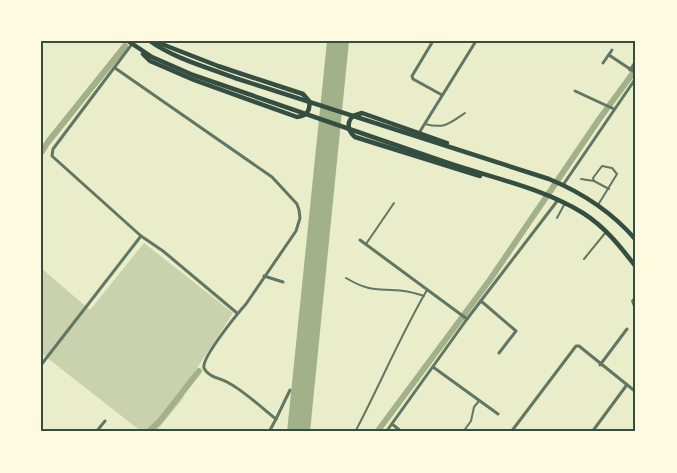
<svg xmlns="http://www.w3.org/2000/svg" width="677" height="473" viewBox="0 0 677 473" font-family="Overpass,sans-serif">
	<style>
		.green { fill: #cad2ad }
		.water { fill: #a3b18a }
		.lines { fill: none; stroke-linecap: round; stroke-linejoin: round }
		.canal { stroke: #a3b18a; stroke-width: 6 }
		.service { stroke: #617663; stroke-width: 2 }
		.minor { stroke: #617663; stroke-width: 3 }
		.secondary { stroke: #344e41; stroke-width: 4.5 }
		.neatline { fill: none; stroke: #344e41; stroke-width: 2 }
	</style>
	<rect width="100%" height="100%" fill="#e9edc9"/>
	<polygon class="green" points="144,243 233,313 195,371 182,400 157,430 142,432 41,353 41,268 90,310"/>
	<polygon class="water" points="327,41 349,41 310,432 287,432"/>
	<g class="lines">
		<g class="canal">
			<polyline points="41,153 48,142 125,46"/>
			<polyline points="148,432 159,422 199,371"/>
			<polyline points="377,432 489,281 600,118 636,69"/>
		</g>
		<g class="service">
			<path d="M425 124C444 129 449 124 465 113"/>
			<polyline points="581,179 594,181 609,189"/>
			<polyline points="594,181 593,178 602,166 612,168 617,174 598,205"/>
			<polyline points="557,218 564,205"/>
			<polyline points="366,244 394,203"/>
			<polyline points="584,259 606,232"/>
			<path d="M346 278C371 293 378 288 404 291 411 292 418 294 424 296"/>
			<polyline points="635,309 632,301 636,296"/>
			<path d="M355 432C380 385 400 336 427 290"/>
			<polyline points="463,432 471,421 474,407 479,401"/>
		</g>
		<g class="minor">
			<polyline points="433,41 412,76 413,79 442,95"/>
			<polyline points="132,44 53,149 52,156 141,236 163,251 237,313"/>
			<polyline points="609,55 636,73"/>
			<polyline points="603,63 612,50"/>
			<path d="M115 68 272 177 297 204 299 210 300 218 296 231 246 304C238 313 201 358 204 368 208 377 220 378 227 382 243 390 262 408 276 419L269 432"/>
			<polyline points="630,70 636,61"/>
			<polyline points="575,91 614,109"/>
			<polyline points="419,133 476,41"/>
			<polyline points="563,185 636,78"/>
			<polyline points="360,240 467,319"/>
			<polyline points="264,276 283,282"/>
			<polyline points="481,301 516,331 499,353"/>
			<polyline points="41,365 141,236"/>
			<polyline points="600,365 627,329"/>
			<polyline points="433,367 498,414"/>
			<polyline points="276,419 290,390"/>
			<polyline points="392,424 402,432"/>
			<polyline points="96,432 105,421"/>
			<polyline points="386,432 467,319 558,200"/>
			<polyline points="511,432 576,346 579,346 636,392"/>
			<polyline points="592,432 626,386"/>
		</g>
		<g class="secondary">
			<path d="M128 41 152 57 193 75C278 105 363 134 448 163 493 178 542 188 583 213 605 227 620 246 636 267"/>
			<path d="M150 41C173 58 209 68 235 78L549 179C583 193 612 212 636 240"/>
			<path d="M143 54 150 61 194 80 297 117C306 116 311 111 309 101L303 94 218 66 154 41"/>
			<path d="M447 143 362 113 353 116C346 123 348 131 355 137L480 176"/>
		</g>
	</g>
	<rect width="677" height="473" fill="none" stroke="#fefae0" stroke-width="85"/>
	<rect x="42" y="42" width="592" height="388" class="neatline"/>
</svg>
